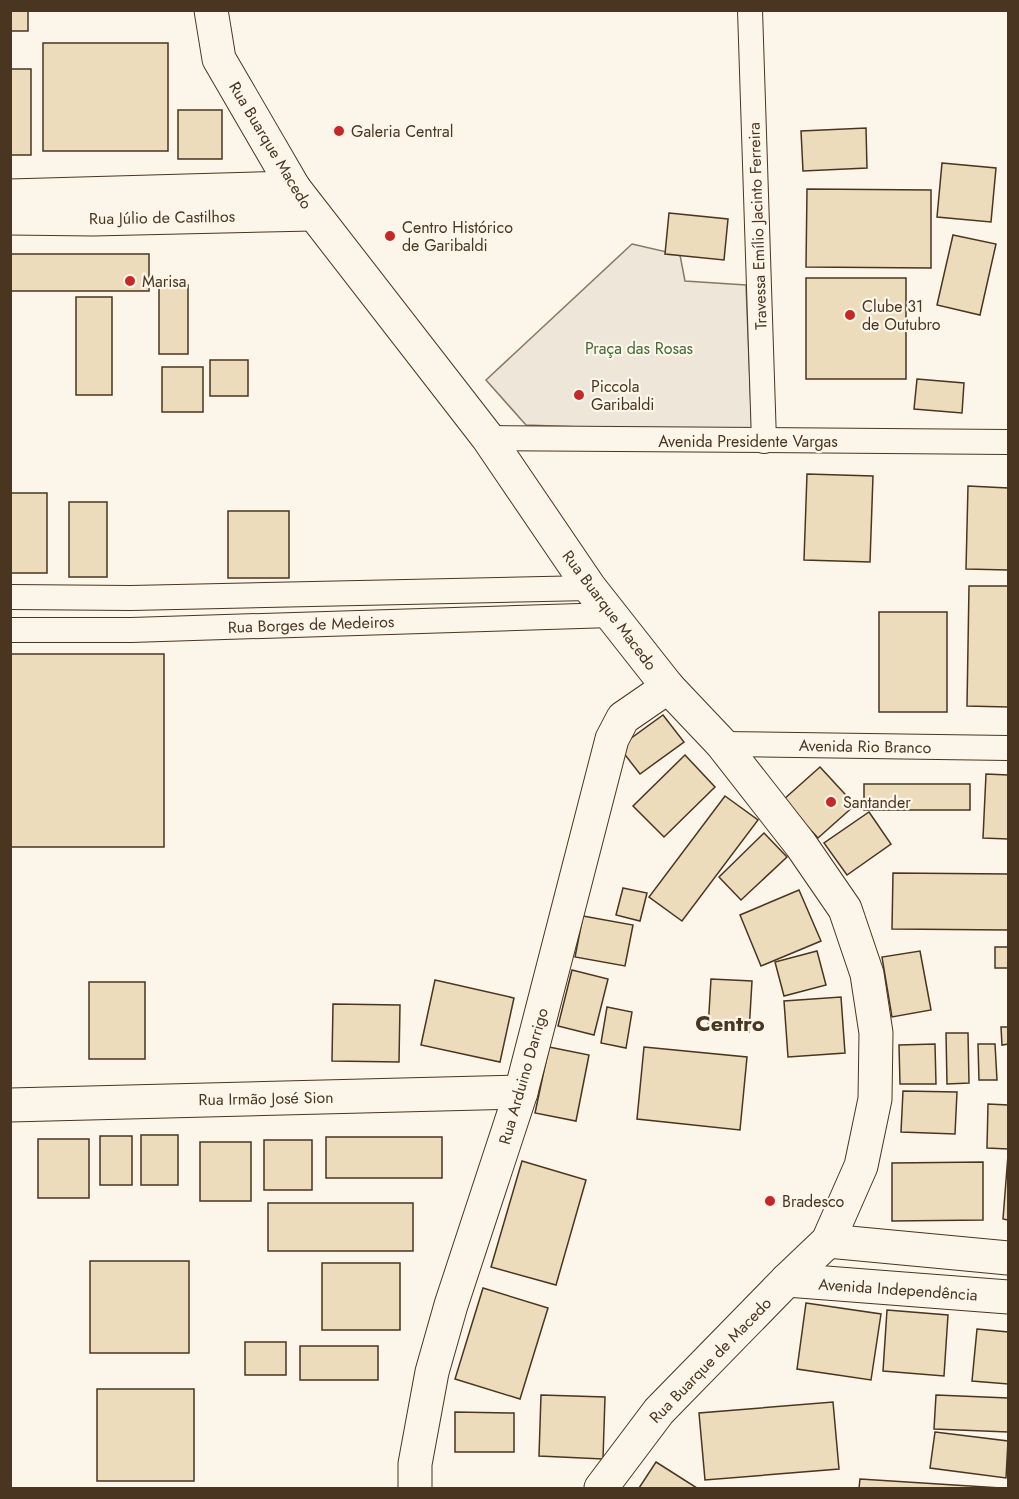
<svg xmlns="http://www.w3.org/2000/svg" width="1019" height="1499" viewBox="0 0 1019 1499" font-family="Jost,sans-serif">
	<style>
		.green { fill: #ede6d9; stroke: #887966; stroke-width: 1.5 }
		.building { fill: #ecdcbc; stroke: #4a3520; stroke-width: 1.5 }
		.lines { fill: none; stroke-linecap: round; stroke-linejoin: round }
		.street-casing { stroke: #4a3520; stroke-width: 26 }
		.secondary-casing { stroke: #4a3520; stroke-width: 35 }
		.street { stroke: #fbf6e9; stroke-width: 24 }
		.secondary { stroke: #fbf6e9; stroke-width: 33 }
		.poi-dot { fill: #c62828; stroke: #fbf6e9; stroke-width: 2 }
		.labels { text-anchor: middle; stroke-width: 4.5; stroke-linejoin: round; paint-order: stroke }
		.poi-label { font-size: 16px; fill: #4a3520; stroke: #fbf6e9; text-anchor: start }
		.street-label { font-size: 16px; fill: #4a3520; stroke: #fbf6e9 }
		.park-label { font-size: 16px; fill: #436837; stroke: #fbf6e9 }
		.district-label { font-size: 22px; font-weight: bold; fill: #4a3520; stroke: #fbf6e9 }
	</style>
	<rect width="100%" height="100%" fill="#fbf6e9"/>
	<polygon class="green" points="632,244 680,255 685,281 746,285 752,433 526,425 486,380"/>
	<g class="building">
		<rect x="10" y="10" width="18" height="21"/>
		<rect x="43" y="43" width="125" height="108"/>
		<rect x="10" y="69" width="21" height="86"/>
		<rect x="178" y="110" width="44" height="49"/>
		<polygon points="866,128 867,168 803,171 801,131"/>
		<polygon points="942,163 996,168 991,222 937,217"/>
		<polygon points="807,189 931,190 931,268 806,267"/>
		<polygon points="669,213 728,219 724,260 665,254"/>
		<polygon points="953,235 996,244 980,315 937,305"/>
		<rect x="10" y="254" width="139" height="37"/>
		<rect x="806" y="278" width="100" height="101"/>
		<rect x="159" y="285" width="29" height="69"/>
		<rect x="76" y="297" width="36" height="98"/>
		<rect x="210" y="360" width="38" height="36"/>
		<rect x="162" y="367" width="41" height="45"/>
		<polygon points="917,379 964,383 962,413 914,409"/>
		<polygon points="807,474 873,476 870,562 804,560"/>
		<polygon points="968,486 1008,488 1008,570 966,569"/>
		<rect x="10" y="493" width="37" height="80"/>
		<rect x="69" y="502" width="38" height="75"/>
		<rect x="228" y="511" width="61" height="67"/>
		<polygon points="969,586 1008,586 1008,707 967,706"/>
		<rect x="879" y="612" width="68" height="100"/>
		<rect x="10" y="654" width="154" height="193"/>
		<polygon points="663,715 684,742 640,774 619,747"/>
		<polygon points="685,755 715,787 664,837 633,806"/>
		<polygon points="820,767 855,805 818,838 783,800"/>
		<polygon points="986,774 1008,775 1008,839 983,838"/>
		<rect x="864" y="784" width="106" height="26"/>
		<polygon points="725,796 758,820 682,921 649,897"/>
		<polygon points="869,812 891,844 847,875 824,843"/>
		<polygon points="764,833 787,857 741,900 719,877"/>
		<polygon points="893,873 1008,874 1008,930 892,929"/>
		<polygon points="623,888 647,893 640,921 616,915"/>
		<polygon points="799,890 821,941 761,966 740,915"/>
		<polygon points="583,916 633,925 625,966 575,957"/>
		<rect x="995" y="947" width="13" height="21"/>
		<polygon points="817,951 826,985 784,996 775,962"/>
		<polygon points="920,951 931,1010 892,1017 882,957"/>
		<polygon points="572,970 608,979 594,1035 558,1026"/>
		<polygon points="711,979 752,981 749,1032 708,1029"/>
		<polygon points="435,980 514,998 500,1062 421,1045"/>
		<rect x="89" y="982" width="56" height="77"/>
		<polygon points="841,997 845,1053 788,1057 784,1001"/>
		<polygon points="333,1004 400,1005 399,1062 332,1061"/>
		<polygon points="607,1007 632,1012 626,1048 601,1043"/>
		<polygon points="1001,1027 1008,1027 1008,1044 1002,1045"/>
		<polygon points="946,1033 968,1033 969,1083 947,1084"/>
		<polygon points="935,1044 936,1084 900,1084 899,1045"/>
		<polygon points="978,1044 995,1044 997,1080 979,1080"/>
		<polygon points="549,1047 589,1055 576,1121 535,1113"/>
		<polygon points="644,1047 747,1057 740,1130 637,1119"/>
		<polygon points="903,1091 957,1092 955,1134 901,1132"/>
		<polygon points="988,1104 1008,1105 1008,1149 987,1148"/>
		<rect x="141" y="1135" width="37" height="50"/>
		<rect x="100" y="1136" width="32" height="49"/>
		<rect x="326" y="1137" width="116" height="41"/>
		<rect x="38" y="1139" width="51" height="59"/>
		<rect x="264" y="1140" width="48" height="50"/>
		<rect x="200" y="1142" width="51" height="59"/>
		<polygon points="1008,1155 1008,1220 1003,1219"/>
		<polygon points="522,1161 586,1180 556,1285 491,1267"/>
		<polygon points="983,1162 983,1220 892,1221 892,1163"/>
		<rect x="268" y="1203" width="145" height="48"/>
		<rect x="90" y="1261" width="99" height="92"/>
		<rect x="322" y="1263" width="78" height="67"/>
		<polygon points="483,1288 548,1308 520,1399 455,1379"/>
		<polygon points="806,1303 881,1314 871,1380 797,1369"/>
		<polygon points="887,1310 948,1315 944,1376 883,1371"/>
		<polygon points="977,1329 1008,1332 1008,1384 972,1381"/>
		<rect x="245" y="1342" width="41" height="33"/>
		<rect x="300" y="1346" width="78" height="34"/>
		<rect x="97" y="1389" width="97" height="92"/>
		<polygon points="541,1395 605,1397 603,1459 539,1456"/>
		<polygon points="936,1395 1008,1398 1008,1432 934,1429"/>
		<polygon points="833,1402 839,1469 705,1480 699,1413"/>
		<polygon points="455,1412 514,1413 514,1452 455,1452"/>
		<polygon points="935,1432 1008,1441 1006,1478 930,1468"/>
		<polygon points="656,1462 697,1488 639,1488"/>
		<polygon points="860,1479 1001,1488 859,1488"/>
	</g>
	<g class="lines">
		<g class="street-casing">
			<g id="street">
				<polyline points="750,10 764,441"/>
				<polyline points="488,438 1008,442"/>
				<polyline points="10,597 131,598 590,588"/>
				<polyline points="10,630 131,630 612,615"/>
				<polyline points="722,744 1008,748"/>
			</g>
		</g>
		<g class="secondary-casing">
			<g id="secondary">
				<polyline points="211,10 219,59 294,188 488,438 590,588 668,687 722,744 801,845 845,909 867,974 876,1033 875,1099 861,1166 828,1241 787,1280 659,1411 601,1488"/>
				<polyline points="10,196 294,188"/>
				<polyline points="10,218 93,219 313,214"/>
				<polyline points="10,1105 521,1092"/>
				<polyline points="828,1241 1008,1258"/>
				<polyline points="787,1280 1008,1297"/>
				<polyline points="415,1488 415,1464 432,1372 451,1305 521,1092 612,739 623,718 668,687"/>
			</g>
		</g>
		<use href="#street" class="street"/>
		<use href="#secondary" class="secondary"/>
	</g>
	<g class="poi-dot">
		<circle cx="339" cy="131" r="6"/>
		<circle cx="390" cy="236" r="6"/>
		<circle cx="130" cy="281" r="6"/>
		<circle cx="850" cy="315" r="6"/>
		<circle cx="579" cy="395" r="6"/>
		<circle cx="831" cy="802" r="6"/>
		<circle cx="770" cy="1201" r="6"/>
	</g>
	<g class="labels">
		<g class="poi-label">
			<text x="351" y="137">Galeria Central</text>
			<text x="402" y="233">Centro Histórico<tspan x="402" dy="18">de Garibaldi</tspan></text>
			<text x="142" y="287">Marisa</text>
			<text x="862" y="312">Clube 31<tspan x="862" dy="18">de Outubro</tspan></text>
			<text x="591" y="392">Piccola<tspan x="591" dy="18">Garibaldi</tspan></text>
			<text x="843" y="808">Santander</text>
			<text x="782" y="1207">Bradesco</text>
		</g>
		<g class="street-label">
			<text transform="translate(271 145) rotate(59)" y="6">Rua Buarque Macedo</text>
			<text transform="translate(162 217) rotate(-1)" y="6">Rua Júlio de Castilhos</text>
			<text transform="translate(757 226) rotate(-92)" y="6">Travessa Emílio Jacinto Ferreira</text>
			<text x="748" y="447">Avenida Presidente Vargas</text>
			<text transform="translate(610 610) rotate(53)" y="6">Rua Buarque Macedo</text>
			<text transform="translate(311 624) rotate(-2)" y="6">Rua Borges de Medeiros</text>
			<text transform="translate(865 746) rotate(1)" y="6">Avenida Rio Branco</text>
			<text transform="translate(523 1076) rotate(-74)" y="6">Rua Arduino Darrigo</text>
			<text transform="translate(266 1098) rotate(-1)" y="6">Rua Irmão José Sion</text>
			<text transform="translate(898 1289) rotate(4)" y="6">Avenida Independência</text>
			<text transform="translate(710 1360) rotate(-46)" y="6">Rua Buarque de Macedo</text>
		</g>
		<g class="park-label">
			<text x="639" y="354">Praça das Rosas</text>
		</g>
		<g class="district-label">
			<text x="730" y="1031">Centro</text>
		</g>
	</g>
	<rect width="1019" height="1499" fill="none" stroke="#4a3520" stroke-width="24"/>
</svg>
